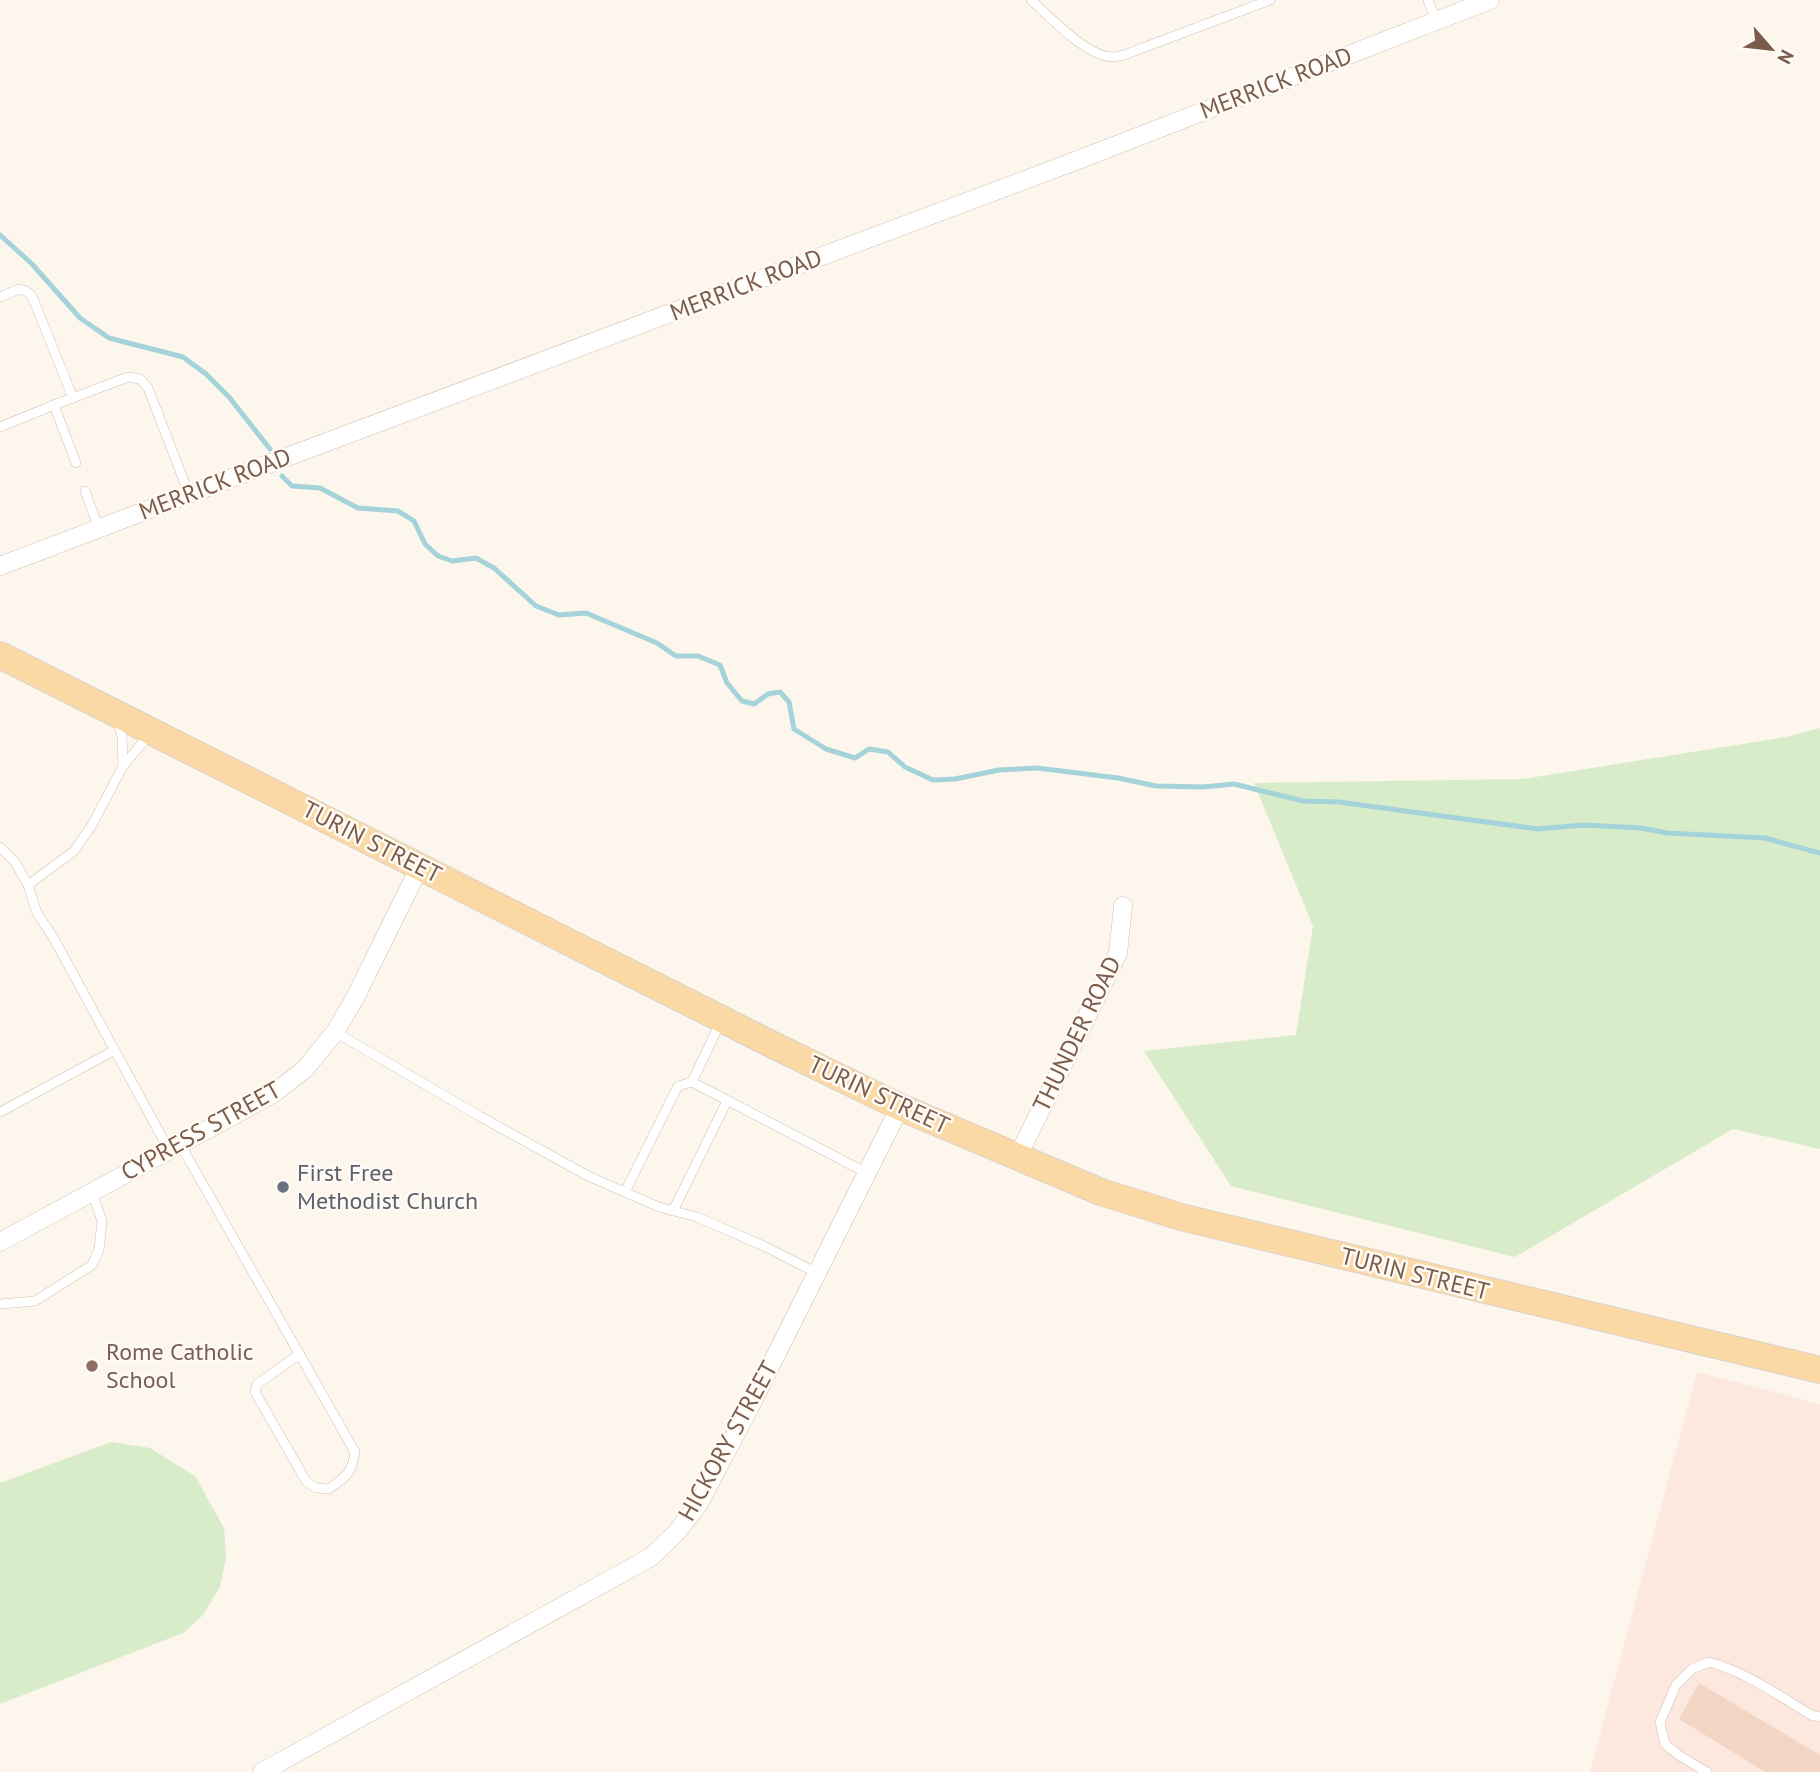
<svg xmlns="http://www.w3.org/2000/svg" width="1820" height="1772" viewBox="0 0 1820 1772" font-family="'PT Sans',sans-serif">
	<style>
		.commercial { fill: #fde8e0 }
		.green { fill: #d8ecc9 }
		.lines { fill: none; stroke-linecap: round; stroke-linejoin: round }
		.stream { stroke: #a5d3da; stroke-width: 5 }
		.building { fill: #f3d5c3 }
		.lane-casing { stroke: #d1beb0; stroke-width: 10 }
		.street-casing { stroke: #d1beb0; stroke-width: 19 }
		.primary-casing { stroke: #dad1cd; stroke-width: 28 }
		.lane { stroke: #fff; stroke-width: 9 }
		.street { stroke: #fff; stroke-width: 18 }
		.primary { stroke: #fbd9a5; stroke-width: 26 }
		.worship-dot { fill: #6b7280; stroke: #fffaf3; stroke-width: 2.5 }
		.education-dot { fill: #8d6e63; stroke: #fffaf3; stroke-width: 2.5 }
		.labels { text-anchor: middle; stroke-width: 5; stroke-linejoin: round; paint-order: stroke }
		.street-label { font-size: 24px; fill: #7a5c4d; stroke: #fffaf3 }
		.worship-label { font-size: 24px; fill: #5b616d; stroke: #fffaf3; text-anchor: start }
		.education-label { font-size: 24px; fill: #785e54; stroke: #fffaf3; text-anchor: start }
	</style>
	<rect width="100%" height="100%" fill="#fdf6ec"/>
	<polygon class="commercial" points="1697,1372 1820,1404 1820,1772 1590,1772"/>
	<g class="green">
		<polygon points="1820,728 1820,1149 1733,1129 1515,1257 1231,1186 1144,1051 1296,1035 1313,926 1254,783 1523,779 1786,737"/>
		<polygon points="111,1442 150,1448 195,1476 224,1528 226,1558 220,1587 202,1616 183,1633 0,1704 0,1483"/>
	</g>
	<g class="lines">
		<g class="stream">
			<polyline points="0,235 32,264 80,318 109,338 183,357 206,374 229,397 270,449"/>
			<polyline points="282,476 292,486 320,488 358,508 398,511 414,521 425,544 438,556 452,561 476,558 494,568 536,606 559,615 586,613 657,643 676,656 698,656 720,665 727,683 742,701 754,704 768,694 780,692 789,702 794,729 826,749 855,758 869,749 888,752 905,767 933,780 955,779 999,770 1037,768 1118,778 1156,786 1203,787 1234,784 1303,801 1339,802 1538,829 1583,825 1641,828 1667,833 1765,838 1820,853"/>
		</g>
	</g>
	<polygon class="building" points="1699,1683 1820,1755 1820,1772 1765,1772 1679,1719"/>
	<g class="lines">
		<g class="lane-casing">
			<g id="lane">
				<path d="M1031 0C1050 17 1087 57 1113 57 1117 57 1121 55 1124 55L1270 0"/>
				<polyline points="1428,0 1436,20"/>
				<polyline points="0,297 19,289 26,291 32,296 73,398"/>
				<polyline points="0,427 54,405"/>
				<polyline points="76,463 54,405 128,377 140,379 148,388 189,494"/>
				<polyline points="85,491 99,529"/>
				<polyline points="117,719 122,737 123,766"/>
				<polyline points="150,734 123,766 92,825 74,851 28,885 37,913 53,937 169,1150"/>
				<polyline points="0,847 15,862 28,885"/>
				<polyline points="721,1021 692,1082 867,1173"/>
				<polyline points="335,1032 481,1117 588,1176 659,1207 697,1217 766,1247 817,1273"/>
				<polyline points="0,1112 115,1050"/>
				<path d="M180 1144 355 1452C352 1474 345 1477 329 1489L316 1488 306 1481 255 1392 257 1384 300 1354"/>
				<polyline points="625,1192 678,1086 692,1082"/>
				<polyline points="673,1211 727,1101"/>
				<polyline points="0,1304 35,1301 92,1265 99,1250 102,1221 92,1192"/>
				<path d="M1707 1772 1680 1756 1665 1744 1660 1722 1676 1685 1692 1669 1709 1662C1746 1672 1778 1695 1811 1715L1820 1717"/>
			</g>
		</g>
		<g class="street-casing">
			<g id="street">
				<polyline points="0,566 279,460 1078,160 1490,0"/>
				<polyline points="1017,1158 1118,953 1123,906"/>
				<polyline points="0,1242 273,1094 305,1069 335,1032 355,998 420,866"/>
				<polyline points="262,1772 651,1557 677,1532 698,1505 751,1405 900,1107"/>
			</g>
		</g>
		<g class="primary-casing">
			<polyline id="primary" points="0,655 767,1042 900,1107 1101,1192 1181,1217 1820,1370"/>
		</g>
		<use href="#lane" class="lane"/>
		<use href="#street" class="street"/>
		<use href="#primary" class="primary"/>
	</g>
	<circle class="worship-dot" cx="283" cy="1187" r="7"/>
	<circle class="education-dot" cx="92" cy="1366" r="7"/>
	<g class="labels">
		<g class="street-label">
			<text transform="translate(1276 83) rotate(-21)" y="8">MERRICK ROAD</text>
			<text transform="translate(746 285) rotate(-21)" y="8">MERRICK ROAD</text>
			<text transform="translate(215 484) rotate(-21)" y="8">MERRICK ROAD</text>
			<text transform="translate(372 842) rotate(27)" y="8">TURIN STREET</text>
			<text transform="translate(1077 1034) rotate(-64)" y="8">THUNDER ROAD</text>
			<text transform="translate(879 1095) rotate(25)" y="8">TURIN STREET</text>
			<text transform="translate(201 1131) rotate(-29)" y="8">CYPRESS STREET</text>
			<text transform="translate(1415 1274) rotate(14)" y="8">TURIN STREET</text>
			<text transform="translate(728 1441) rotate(-61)" y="8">HICKORY STREET</text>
		</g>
		<g class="worship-label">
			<text x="297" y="1181">First Free<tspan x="297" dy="28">Methodist Church</tspan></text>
		</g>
		<g class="education-label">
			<text x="106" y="1360">Rome Catholic<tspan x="106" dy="28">School</tspan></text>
		</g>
	</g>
	<g transform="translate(1771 49) rotate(118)" stroke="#fffaf3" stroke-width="5" paint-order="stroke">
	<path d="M0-5L12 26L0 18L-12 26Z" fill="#7a5c4d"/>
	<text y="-10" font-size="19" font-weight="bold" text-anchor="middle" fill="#7a5c4d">N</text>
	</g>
</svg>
